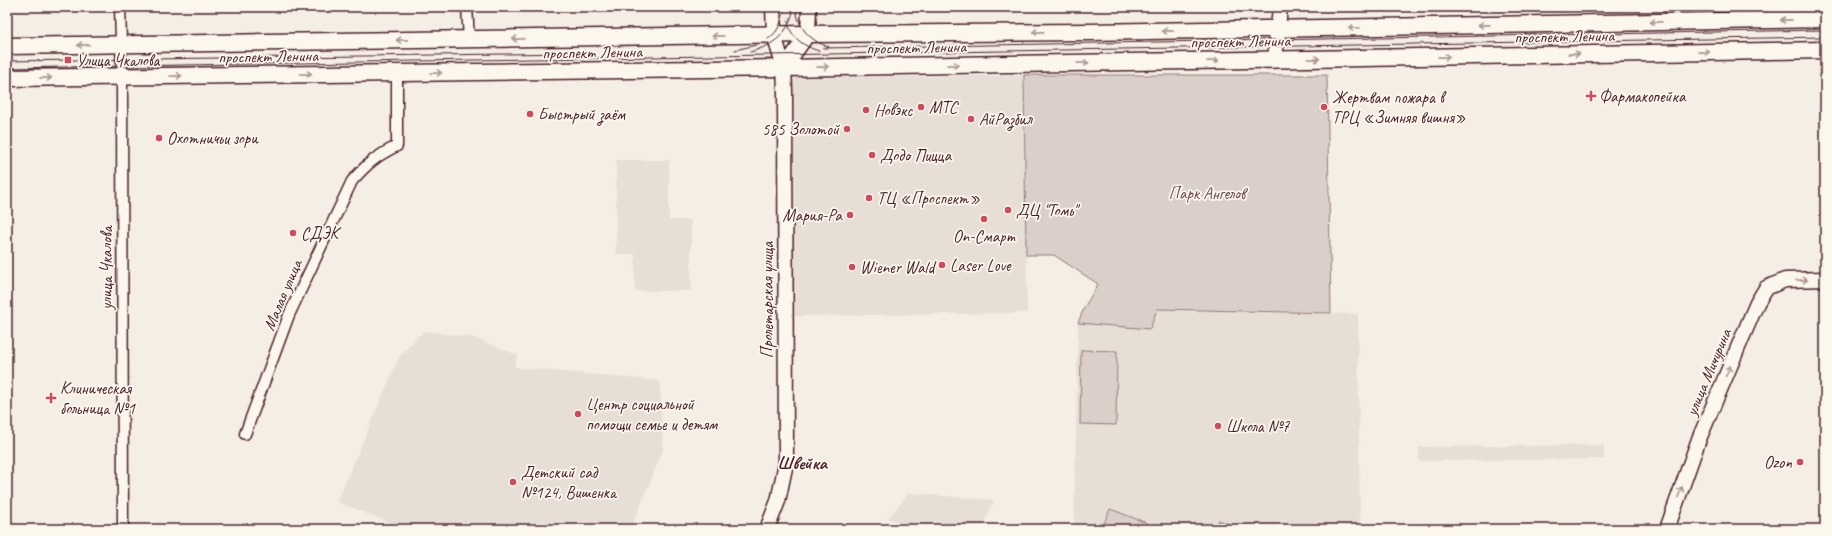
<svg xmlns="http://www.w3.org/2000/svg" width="1832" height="536" viewBox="0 0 1832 536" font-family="Caveat,sans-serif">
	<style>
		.built { fill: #e7dfd6 }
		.green { fill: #dbd0c9; stroke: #92787a }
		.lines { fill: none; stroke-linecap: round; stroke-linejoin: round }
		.street-casing { stroke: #4a1f2b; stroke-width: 13 }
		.secondary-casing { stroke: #4a1f2b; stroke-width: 17 }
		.primary-casing { stroke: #4a1f2b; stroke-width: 19 }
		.street { stroke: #fbf7ec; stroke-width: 10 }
		.secondary { stroke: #fbf7ec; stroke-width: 14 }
		.primary { stroke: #fbf7ec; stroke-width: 16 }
		.tram { stroke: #4a1f2b; stroke-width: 1 }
		.oneway { stroke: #ab9695 }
		.poi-dot { fill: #d1495b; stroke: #fbf7ec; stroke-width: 1.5 }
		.labels { text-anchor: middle; stroke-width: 3.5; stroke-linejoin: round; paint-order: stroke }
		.street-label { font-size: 17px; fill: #4a1f2b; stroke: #fbf7ec }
		.poi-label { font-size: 17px; fill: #4a1f2b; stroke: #fbf7ec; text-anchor: start }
		.park-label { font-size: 17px; fill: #6e4b52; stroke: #fbf7ec }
		.neighbourhood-label { font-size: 18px; font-weight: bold; fill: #4a1f2b; stroke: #fbf7ec }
	</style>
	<rect width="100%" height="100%" fill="#f4eee4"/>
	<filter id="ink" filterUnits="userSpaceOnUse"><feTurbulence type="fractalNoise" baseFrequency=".025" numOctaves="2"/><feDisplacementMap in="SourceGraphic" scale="8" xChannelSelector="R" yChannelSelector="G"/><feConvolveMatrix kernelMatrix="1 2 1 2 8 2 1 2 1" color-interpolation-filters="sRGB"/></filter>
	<g filter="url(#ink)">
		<g class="built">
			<polygon points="1024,75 1027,313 794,316 791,78"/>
			<polygon points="616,160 669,160 669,220 691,220 691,291 635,291 635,254 616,254"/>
			<polygon points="1084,308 1358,314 1360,529 1074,529 1078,323"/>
			<polygon points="423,331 472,337 518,355 514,367 660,381 663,450 631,529 406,529 337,502 399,357"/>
			<polygon points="1604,445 1604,459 1419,461 1419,447"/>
			<polygon points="909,493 994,500 982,529 914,529 888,518"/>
		</g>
		<g class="green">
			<polygon points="1024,75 1327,75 1331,313 1157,309 1150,329 1078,323 1084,308 1098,284 1054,255 1026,255"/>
			<polygon points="1081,350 1117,351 1116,425 1080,424"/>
			<polygon points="1110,509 1160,528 1159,529 1102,529"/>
			<polygon points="1219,520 1242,529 1215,529"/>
		</g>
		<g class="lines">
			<g class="street-casing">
				<g id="street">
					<polyline points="120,7 122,77 123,529"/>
					<polyline points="467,7 469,39"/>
					<path d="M245 434 289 315 352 181C367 164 376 156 397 146V73"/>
				</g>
			</g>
			<g class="secondary-casing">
				<g id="secondary">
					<polyline points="1275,60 1280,7"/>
					<polyline points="784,68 808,34 809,7"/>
					<polyline points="767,529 778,501 786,463 785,90 784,68 774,35 773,7"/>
					<polyline points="1667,529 1699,439 1757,303 1766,288 1785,280 1825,279"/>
				</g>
			</g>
			<g class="primary-casing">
				<g id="primary">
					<polyline points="7,46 808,34 1090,32 1825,19"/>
					<polyline points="7,78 784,68 1825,50"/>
				</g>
			</g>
			<use href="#street" class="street"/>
			<use href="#secondary" class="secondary"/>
			<use href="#primary" class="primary"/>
			<g class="tram">
				<path d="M796 7C797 27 810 41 829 47"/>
				<path d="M788 21C789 37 805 47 819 51"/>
				<path d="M768 39C780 31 782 20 785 7"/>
				<polyline points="823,48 1825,30"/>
				<polyline points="735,50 756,45"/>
				<path d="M750 52C775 45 789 34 794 7"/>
				<polyline points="7,61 577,53"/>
				<polyline points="7,68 1825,37"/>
			</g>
		</g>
		<defs><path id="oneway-shaft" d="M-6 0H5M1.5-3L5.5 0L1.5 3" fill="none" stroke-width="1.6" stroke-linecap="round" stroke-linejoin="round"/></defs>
		<g class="oneway">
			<use href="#oneway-shaft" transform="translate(1786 20) rotate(179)"/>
			<use href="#oneway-shaft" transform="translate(1656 22) rotate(179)"/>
			<use href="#oneway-shaft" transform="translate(1484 25) rotate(179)"/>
			<use href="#oneway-shaft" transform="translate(1354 28) rotate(179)"/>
			<use href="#oneway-shaft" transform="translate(1168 31) rotate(179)"/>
			<use href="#oneway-shaft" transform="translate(1038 32) rotate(179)"/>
			<use href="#oneway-shaft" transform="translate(718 36) rotate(179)"/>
			<use href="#oneway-shaft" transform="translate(518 39) rotate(179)"/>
			<use href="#oneway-shaft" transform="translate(402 40) rotate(179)"/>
			<use href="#oneway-shaft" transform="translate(83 45) rotate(179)"/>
			<use href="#oneway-shaft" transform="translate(1704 52) rotate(-1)"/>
			<use href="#oneway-shaft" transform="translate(1574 54) rotate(-1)"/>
			<use href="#oneway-shaft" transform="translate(1444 57) rotate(-1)"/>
			<use href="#oneway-shaft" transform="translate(1314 59) rotate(-1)"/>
			<use href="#oneway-shaft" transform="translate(1213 61) rotate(-1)"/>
			<use href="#oneway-shaft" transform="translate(1083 63) rotate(-1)"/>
			<use href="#oneway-shaft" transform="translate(953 65) rotate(-1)"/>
			<use href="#oneway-shaft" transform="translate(823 67) rotate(-1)"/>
			<use href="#oneway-shaft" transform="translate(436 73) rotate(-1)"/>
			<use href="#oneway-shaft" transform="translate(306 74) rotate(-1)"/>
			<use href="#oneway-shaft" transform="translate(176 76) rotate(-1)"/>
			<use href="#oneway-shaft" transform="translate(46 78) rotate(-1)"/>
			<use href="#oneway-shaft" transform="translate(1802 280) rotate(-1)"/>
			<use href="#oneway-shaft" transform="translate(1728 371) rotate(-67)"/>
			<use href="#oneway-shaft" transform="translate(1680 492) rotate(-70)"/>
		</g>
	</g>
	<g class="poi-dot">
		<rect x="64" y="56" width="8" height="8" rx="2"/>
		<path d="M1589 90h4v4h4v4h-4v4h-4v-4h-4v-4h4z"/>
		<circle cx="921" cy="107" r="4"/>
		<circle cx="1324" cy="107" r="4"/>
		<circle cx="866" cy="110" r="4"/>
		<circle cx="530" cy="114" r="4"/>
		<circle cx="971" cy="119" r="4"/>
		<circle cx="847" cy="129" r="4"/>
		<circle cx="159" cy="138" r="4"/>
		<circle cx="872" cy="155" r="4"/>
		<circle cx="869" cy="198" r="4"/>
		<circle cx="1008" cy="210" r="4"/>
		<circle cx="850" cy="215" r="4"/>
		<circle cx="984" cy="219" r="4"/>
		<circle cx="293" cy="233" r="4"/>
		<circle cx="942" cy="265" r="4"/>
		<circle cx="852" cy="267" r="4"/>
		<path d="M49 392h4v4h4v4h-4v4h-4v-4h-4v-4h4z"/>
		<circle cx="578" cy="414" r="4"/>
		<circle cx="1218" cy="426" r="4"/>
		<circle cx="1800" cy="462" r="4"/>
		<circle cx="513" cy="482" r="4"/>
	</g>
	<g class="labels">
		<g class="street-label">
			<text transform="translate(1564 36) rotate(-1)" y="6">проспект Ленина</text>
			<text transform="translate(1240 41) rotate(-1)" y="6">проспект Ленина</text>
			<text transform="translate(916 47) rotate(-1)" y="6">проспект Ленина</text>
			<text transform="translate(592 52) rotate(-1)" y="6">проспект Ленина</text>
			<text transform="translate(268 56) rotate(-1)" y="6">проспект Ленина</text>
			<text transform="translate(106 268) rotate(-90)" y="6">улица Чкалова</text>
			<text transform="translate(282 295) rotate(-67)" y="6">Малая улица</text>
			<text transform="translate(767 300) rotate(-90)" y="6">Пролетарская улица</text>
			<text transform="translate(1708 372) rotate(-67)" y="6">улица Мичурина</text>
		</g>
		<g class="poi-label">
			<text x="76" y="66">Улица Чкалова</text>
			<text x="1599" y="102">Фармакопейка</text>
			<text x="1332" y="103">Жертвам пожара в<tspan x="1332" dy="20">ТРЦ «Зимняя вишня»</tspan></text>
			<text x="929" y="113">МТС</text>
			<text x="874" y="116">Новэкс</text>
			<text x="538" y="120">Быстрый заём</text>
			<text x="979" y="125">АйРазбил</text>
			<text x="839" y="135" text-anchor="end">585 Золотой</text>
			<text x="167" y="144">Охотничьи зори</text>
			<text x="880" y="161">Додо Пицца</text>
			<text x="877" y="204">ТЦ «Проспект»</text>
			<text x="1016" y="216">ДЦ "Томь"</text>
			<text x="842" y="221" text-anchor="end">Мария-Ра</text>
			<text x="301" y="239">СДЭК</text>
			<text x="984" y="242" text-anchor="middle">On-Смарт</text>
			<text x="950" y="271">Laser Love</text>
			<text x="860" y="273">Wiener Wald</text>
			<text x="60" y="394">Клиническая<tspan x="60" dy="20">больница №1</tspan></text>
			<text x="586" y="410">Центр социальной<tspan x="586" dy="20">помощи семье и детям</tspan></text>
			<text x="1226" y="432">Школа №7</text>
			<text x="1792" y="468" text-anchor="end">Ozon</text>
			<text x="521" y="478">Детский сад<tspan x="521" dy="20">№124, Вишенка</tspan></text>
		</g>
		<g class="park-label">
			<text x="1207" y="199">Парк Ангелов</text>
		</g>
		<g class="neighbourhood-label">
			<text x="802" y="469">Швейка</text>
		</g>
	</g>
	<rect width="1832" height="536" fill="none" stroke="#fbf7ec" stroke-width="24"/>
	<rect x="12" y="12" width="1808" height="512" fill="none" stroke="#4a1f2b" stroke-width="1.5" filter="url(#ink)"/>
</svg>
